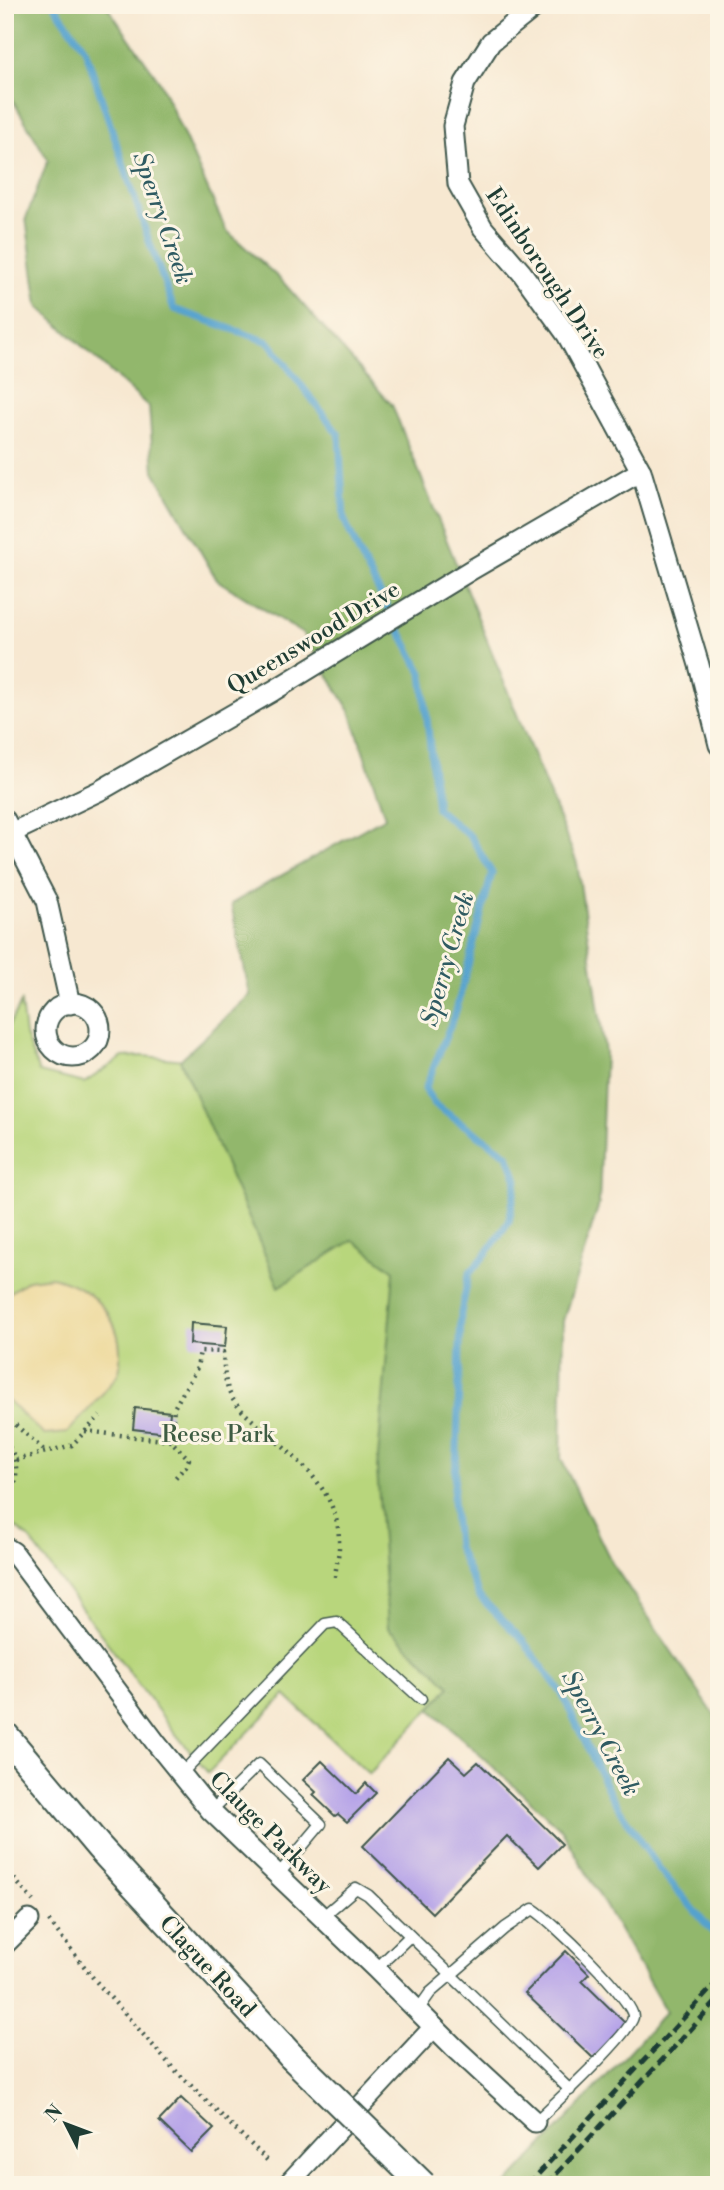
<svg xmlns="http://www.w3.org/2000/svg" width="724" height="2190" viewBox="0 0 724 2190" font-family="'Libre Bodoni',serif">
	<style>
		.green { fill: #b8d67c; stroke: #6c8a58; stroke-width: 2 }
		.forest { fill: #92b76c; stroke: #587a50; stroke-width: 2 }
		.sand { fill: #eeda9e; stroke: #868c69; stroke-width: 2 }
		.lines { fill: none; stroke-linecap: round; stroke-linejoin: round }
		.stream { stroke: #55a2ce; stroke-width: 7 }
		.building { fill: #b5a3e8 }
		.lane-casing { stroke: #3f574c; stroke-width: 13 }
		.street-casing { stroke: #3f574c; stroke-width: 23 }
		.secondary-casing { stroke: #3f574c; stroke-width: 30 }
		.path { stroke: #3f574c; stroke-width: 4.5; stroke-dasharray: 2 5; stroke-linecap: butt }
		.lane { stroke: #fff; stroke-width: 10 }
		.street { stroke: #fff; stroke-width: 19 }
		.secondary { stroke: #fff; stroke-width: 26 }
		.rail { stroke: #1f3d34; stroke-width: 5; stroke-dasharray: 10 5; stroke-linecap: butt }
		.secondary-bridge-casing { stroke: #3f574c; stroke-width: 30; stroke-linecap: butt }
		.secondary-bridge { stroke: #fff; stroke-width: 26 }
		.labels { text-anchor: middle; stroke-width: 6; stroke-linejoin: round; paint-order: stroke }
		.street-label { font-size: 23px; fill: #1f3d34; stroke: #fcf5e5 }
		.park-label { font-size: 23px; fill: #3e5c42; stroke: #fcf5e5 }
		.water-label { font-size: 24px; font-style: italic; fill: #2f5b62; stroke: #fcf5e5 }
	</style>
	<rect width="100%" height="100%" fill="#fcf5e5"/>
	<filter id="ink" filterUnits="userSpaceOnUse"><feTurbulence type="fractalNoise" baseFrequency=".0143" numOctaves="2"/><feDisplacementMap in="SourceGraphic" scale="14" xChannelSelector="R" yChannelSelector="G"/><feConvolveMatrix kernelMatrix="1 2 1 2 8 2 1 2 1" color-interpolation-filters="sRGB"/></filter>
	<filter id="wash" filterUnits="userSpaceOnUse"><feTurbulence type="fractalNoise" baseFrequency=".00686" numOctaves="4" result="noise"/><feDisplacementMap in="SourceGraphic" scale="28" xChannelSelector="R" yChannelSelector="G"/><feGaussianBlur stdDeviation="1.57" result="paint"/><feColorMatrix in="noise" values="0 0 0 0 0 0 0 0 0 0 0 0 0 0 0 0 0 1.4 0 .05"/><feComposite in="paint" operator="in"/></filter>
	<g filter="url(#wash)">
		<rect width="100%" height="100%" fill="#f7e8d1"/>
		<polygon class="green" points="21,1003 25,1035 39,1072 84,1083 123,1057 143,1056 248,1066 403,1037 450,1687 369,1774 285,1695 208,1773 174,1732 28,1537 5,1519 5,1032"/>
		<polygon class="forest" points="5,5 106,5 160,82 226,230 282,281 392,405 577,863 605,1052 599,1204 563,1321 561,1459 612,1563 719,1722 719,2185 506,2185 666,2012 562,1830 430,1709 450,1686 388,1628 377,1469 394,1271 353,1240 279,1287 180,1060 250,995 231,904 385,817 350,711 303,634 217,580 154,471 149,407 38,306 26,218 48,160 5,87"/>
		<path class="sand" d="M51 1277C88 1285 121 1315 120 1355 120 1360 121 1367 119 1371 117 1380 76 1423 67 1433L44 1435 5 1398V1296L28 1280Z"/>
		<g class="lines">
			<polyline class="stream" points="54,5 85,49 149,241 174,309 269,342 339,435 344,519 360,555 422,673 437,809 471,837 492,873 456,1011 425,1089 435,1105 508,1155 517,1180 509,1221 487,1253 469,1274 461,1313 457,1450 453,1500 457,1546 479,1596 524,1642 561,1692 612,1798 660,1870 718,1938"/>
		</g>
		<g id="blocks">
			<g class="building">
				<polygon points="191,1323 227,1326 225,1347 190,1344"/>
				<polygon points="135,1408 170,1412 168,1433 133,1429"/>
				<polygon points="449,1757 466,1773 478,1762 562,1844 539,1867 507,1836 432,1913 363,1846"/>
				<polygon points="322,1761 356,1794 366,1783 376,1793 347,1822 338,1814 335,1816 313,1795 316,1792 303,1780"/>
				<polygon points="566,1951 589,1974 582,1981 626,2024 593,2058 525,1993"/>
				<polygon points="181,2098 214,2129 191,2152 159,2121"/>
			</g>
		</g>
	</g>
	<g filter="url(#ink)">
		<use href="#blocks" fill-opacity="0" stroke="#3f574c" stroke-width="2"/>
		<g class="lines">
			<g class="lane-casing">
				<g id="lane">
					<polyline points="181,1774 325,1624 337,1622 421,1699"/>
					<polyline points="211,1811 259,1764 321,1824 278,1875"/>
					<polyline points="321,1918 356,1888 368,1895 570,2090"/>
					<polyline points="376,1969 410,1936"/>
					<path d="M418 2010 430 1993 505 1928 533 1909C550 1919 635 2001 633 2017 631 2033 551 2107 535 2122"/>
					<polyline points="712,2185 719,2181"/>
				</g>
			</g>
			<g class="street-casing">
				<g id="street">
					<polyline points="537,5 491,42 465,83 453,126 458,184 483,228 522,273 567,335 641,471 699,665 719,745"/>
					<polyline points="5,820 47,901 70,1004"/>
					<polyline points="5,836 101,790 273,691 471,570 641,471"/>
					<circle cx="73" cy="1030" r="27"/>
					<polyline points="5,1547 13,1552 156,1743 211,1811 376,1969 454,2047 535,2122"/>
					<polyline points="5,1944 29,1920"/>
					<polyline points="287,2185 434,2027"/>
				</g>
			</g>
			<g class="secondary-casing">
				<polyline id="secondary" points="5,1735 99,1847 292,2057"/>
			</g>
			<g class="path">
				<polyline points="5,1424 10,1420 46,1452"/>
				<polyline points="85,1431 171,1441 189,1459 186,1466 173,1480"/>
				<path d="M5 1441C25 1466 14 1489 5 1516"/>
				<path d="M171 1441 174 1408 197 1368 200 1351 223 1352C224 1367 224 1381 230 1394 236 1407 248 1416 259 1426 294 1457 338 1488 339 1540 340 1552 336 1565 335 1577"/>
				<polyline points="16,1460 72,1445 100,1416"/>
				<polyline points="5,1868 33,1901"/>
				<polyline points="49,1921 94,1979 172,2067 270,2163"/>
			</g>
			<use href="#lane" class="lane"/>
			<use href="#street" class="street"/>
			<use href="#secondary" class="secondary"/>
			<g class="rail">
				<polyline points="528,2185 719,1980"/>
				<polyline points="546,2185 719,1999"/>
			</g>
			<g class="secondary-bridge-casing">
				<polyline id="secondary-bridge" points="292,2057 423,2185"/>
			</g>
			<use href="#secondary-bridge" class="secondary-bridge"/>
		</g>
	</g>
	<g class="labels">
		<g class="street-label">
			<text transform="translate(548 273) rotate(56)" y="8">Edinborough Drive</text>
			<text transform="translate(313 637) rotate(-31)" y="8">Queenswood Drive</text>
			<text transform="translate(271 1832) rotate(45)" y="8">Clauge Parkway</text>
			<text transform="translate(208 1966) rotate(47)" y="8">Clague Road</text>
		</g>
		<g class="park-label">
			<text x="218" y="1442">Reese Park</text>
		</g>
		<g class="water-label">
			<text transform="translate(163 218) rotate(71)" y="8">Sperry Creek</text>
			<text transform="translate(447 959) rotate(-74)" y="8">Sperry Creek</text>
			<text transform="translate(601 1733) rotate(62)" y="8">Sperry Creek</text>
		</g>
	</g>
	<rect width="724" height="2190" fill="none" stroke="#fcf5e5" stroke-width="28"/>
	<g transform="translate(66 2124) rotate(312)" stroke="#fcf5e5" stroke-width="5" paint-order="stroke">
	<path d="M0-5L12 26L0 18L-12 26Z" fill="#1f3d34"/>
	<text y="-10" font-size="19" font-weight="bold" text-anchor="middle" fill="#1f3d34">N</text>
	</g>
</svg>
